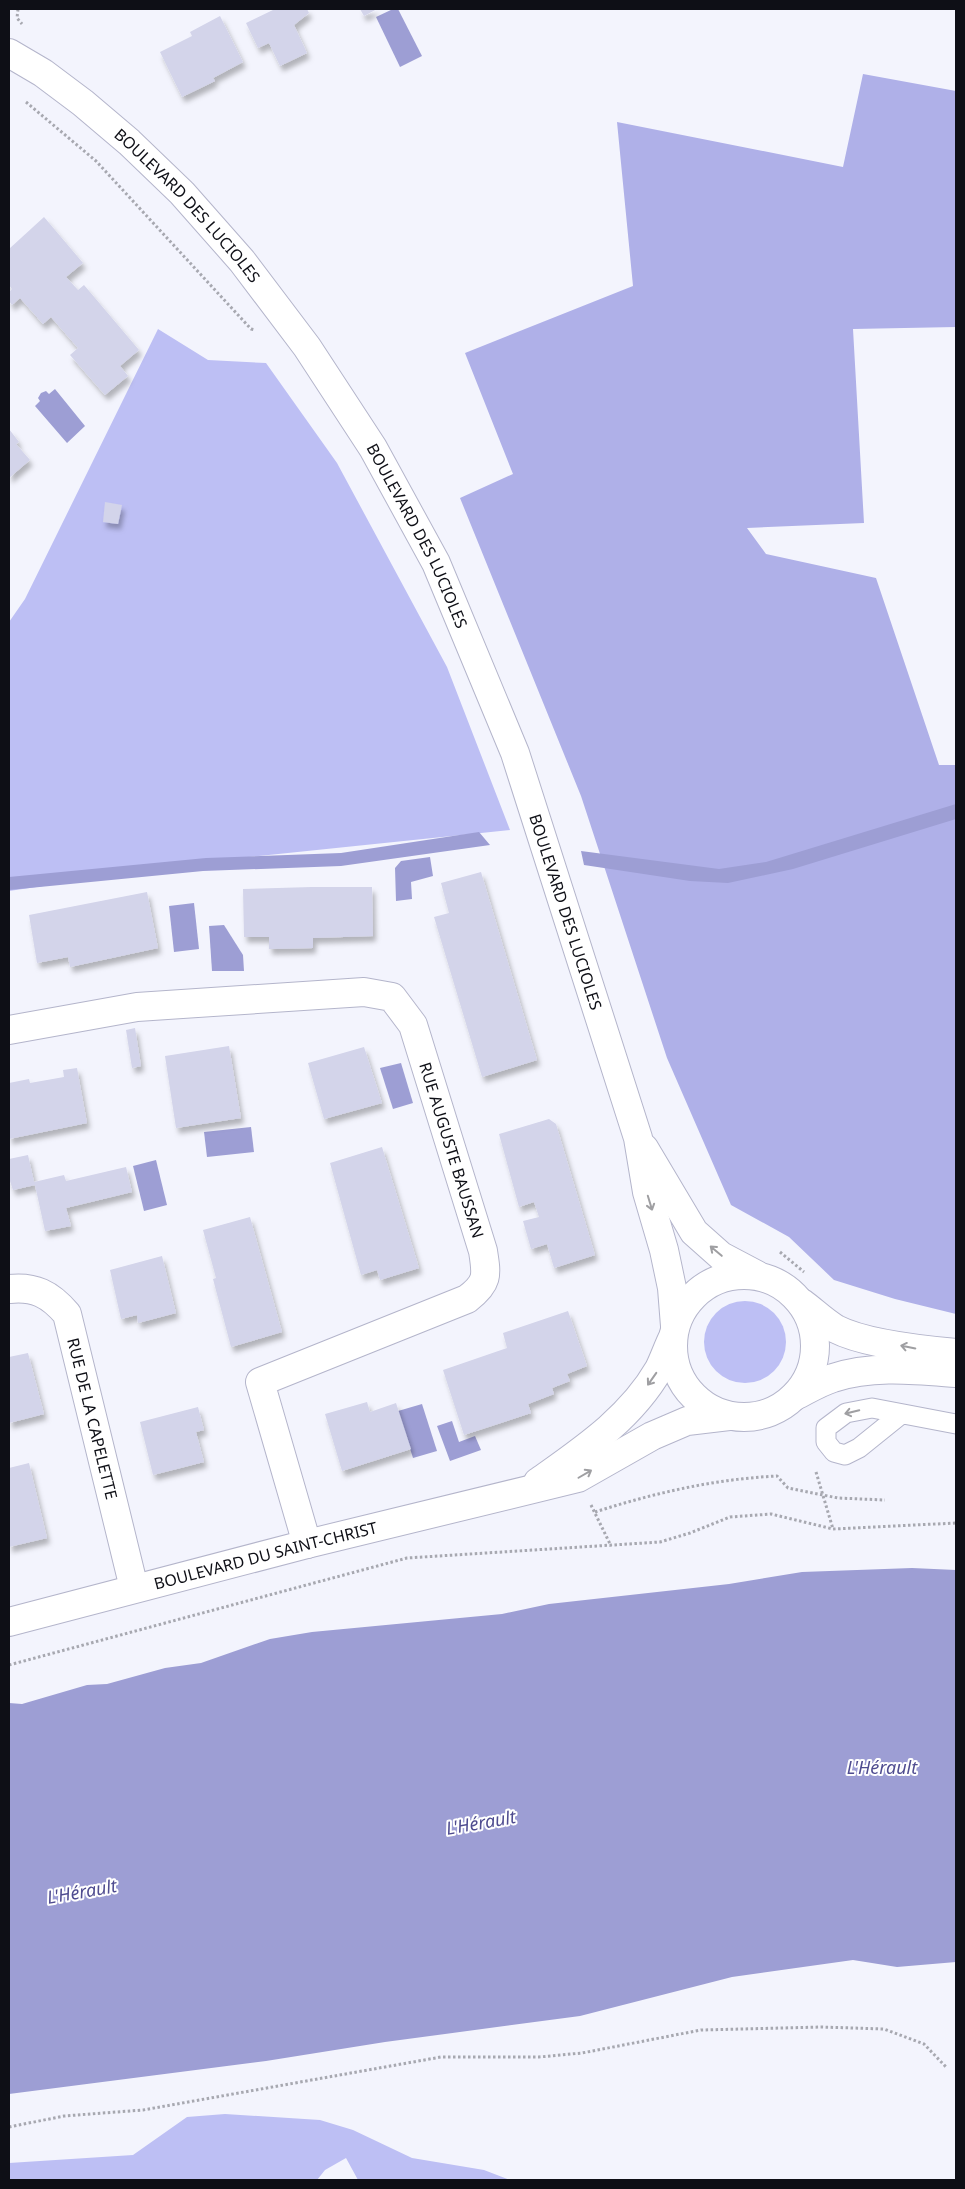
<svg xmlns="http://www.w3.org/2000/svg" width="965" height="2189" viewBox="0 0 965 2189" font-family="'Noto Sans',sans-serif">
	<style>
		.green { fill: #bdbff4 }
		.forest { fill: #afb0e8 }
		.water { fill: #9d9ed4 }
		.building { fill: #d3d4ea; filter: url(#shadow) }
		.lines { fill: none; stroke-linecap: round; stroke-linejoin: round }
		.service-casing { stroke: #b4b5cb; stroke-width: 21 }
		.minor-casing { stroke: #b4b5cb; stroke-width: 30 }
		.tertiary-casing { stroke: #b4b5cb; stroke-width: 30 }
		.path { stroke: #a7a8b0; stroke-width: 3; stroke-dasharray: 2.5 2.5; stroke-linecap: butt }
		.service { stroke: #fff; stroke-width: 19 }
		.minor { stroke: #fff; stroke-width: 28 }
		.tertiary { stroke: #fff; stroke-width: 28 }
		.oneway { stroke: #9f9fa2 }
		.labels { text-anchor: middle; stroke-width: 4; stroke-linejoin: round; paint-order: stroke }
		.street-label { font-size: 16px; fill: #0e0f16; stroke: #fff }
		.water-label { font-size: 18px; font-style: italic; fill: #4f4c90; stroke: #fff }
	</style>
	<defs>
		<filter id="shadow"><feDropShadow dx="3" dy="5.5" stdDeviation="2.5" flood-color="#0004"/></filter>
	</defs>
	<rect width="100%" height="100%" fill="#f3f4fd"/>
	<g class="green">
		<polygon points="158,329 208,360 266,363 337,463 447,667 510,830 230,859 9,891 9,622 25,599"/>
		<circle cx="745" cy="1342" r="41"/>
		<polygon points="225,2114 320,2120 353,2130 412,2158 484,2170 510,2180 358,2180 346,2158 325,2170 317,2180 9,2180 9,2163 133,2155 187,2117"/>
	</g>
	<polygon class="forest" points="863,74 956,91 956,327 853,329 864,523 747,528 766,554 876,578 939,765 956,765 956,1314 895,1299 834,1280 789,1237 731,1205 667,1058 581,796 460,498 513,474 465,353 633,286 617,122 843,167"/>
	<g class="water">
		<polygon points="393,9 398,9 422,56 400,67 376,17"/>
		<polygon points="55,389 85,426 67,443 35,406 40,401 38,398 41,393 46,391 49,394"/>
		<polygon points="956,804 956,819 793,869 728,883 690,881 584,865 581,851 719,869 766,862"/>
		<polygon points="479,832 490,845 341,866 203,871 9,890 9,877 206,858 341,853"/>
		<polygon points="430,857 433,876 411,882 412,899 396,901 395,868 401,861"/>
		<polygon points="194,903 199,949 174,952 169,906"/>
		<polygon points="224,925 243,955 244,971 212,971 209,926"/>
		<polygon points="401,1063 413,1103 393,1109 380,1068"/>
		<polygon points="251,1127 254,1152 207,1157 204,1132"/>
		<polygon points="156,1160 167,1205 144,1211 133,1166"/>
		<polygon points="422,1404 437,1451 413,1458 398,1411"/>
		<polygon points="452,1421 459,1442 475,1436 481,1450 450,1461 437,1426"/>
		<polygon points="912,1568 956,1570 956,1962 897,1967 853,1960 732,1977 580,2016 385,2042 266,2061 9,2094 9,1703 22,1704 87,1685 107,1684 165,1668 201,1663 270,1639 312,1632 502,1614 549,1604 729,1584 802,1572"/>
	</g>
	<g class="building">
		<polygon points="275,9 307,9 309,13 294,25 307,53 280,66 269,43 258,48 246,23"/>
		<polygon points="360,9 377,9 364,16"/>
		<polygon points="220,16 243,62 213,78 215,81 182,97 160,52 192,36 190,32"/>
		<polygon points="44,217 83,263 66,277 78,290 84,285 139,350 120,366 128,376 105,395 70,355 78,348 51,317 43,324 20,298 12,305 9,301 9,292 12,289 9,285 9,249"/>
		<polygon points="9,429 19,442 16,444 30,460 9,478"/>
		<polygon points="105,502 122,505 118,524 103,522"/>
		<polygon points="481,872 537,1060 482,1077 434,917 449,913 441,883"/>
		<polygon points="312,887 372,887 373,936 313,938 313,948 269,949 269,937 244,937 243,889"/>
		<polygon points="147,892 158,948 70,967 68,957 37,963 29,915"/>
		<polygon points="135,1028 141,1066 132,1068 126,1030"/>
		<polygon points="229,1046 241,1118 176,1128 165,1056"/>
		<polygon points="364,1047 382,1103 324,1119 308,1063"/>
		<polygon points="77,1068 87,1123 9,1139 9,1083 29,1079 30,1083 64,1077 63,1070"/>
		<polygon points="549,1119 556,1124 595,1255 554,1268 547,1244 531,1249 523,1221 539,1217 534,1202 519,1207 499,1134"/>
		<polygon points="382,1147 419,1268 380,1280 377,1270 361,1275 330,1163"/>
		<polygon points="28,1155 34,1182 64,1175 66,1181 126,1167 132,1192 66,1208 71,1226 45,1231 35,1185 13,1190 9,1178 9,1159"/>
		<polygon points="250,1217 282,1332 231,1347 213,1279 216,1278 203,1230"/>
		<polygon points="162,1256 176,1313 138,1323 137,1315 121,1319 110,1270"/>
		<polygon points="568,1311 587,1366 567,1374 570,1381 552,1388 554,1394 528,1404 531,1413 464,1435 443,1370 507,1348 503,1333"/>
		<polygon points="28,1353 44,1414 9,1423 9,1357"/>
		<polygon points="367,1402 370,1412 396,1403 411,1449 342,1471 325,1414"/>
		<polygon points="198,1407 204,1430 196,1432 204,1462 153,1475 140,1422"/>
		<polygon points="29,1463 47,1538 9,1547 9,1468"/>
	</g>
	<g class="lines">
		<g class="service-casing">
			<polyline id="service" points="900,1415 859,1448 845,1455 834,1452 826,1442 826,1428 846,1413 872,1408 956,1424"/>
		</g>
		<g class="minor-casing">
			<g id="minor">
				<path id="s1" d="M9 1030 137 1007 364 992 392 997 413 1025 483 1251C487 1276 488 1283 467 1299L260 1382 307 1544"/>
				<path id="s2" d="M9 1289C34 1286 50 1294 67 1314L134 1588"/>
			</g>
		</g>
		<g class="tertiary-casing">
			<g id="tertiary">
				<path id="s3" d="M9 53 43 73 83 103 129 142 182 193 242 261 307 347 373 448 436 563 515 753 638 1138 647 1192 664 1250 672 1288 675 1326"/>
				<polyline points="644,1148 694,1232 721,1256 757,1275"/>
				<circle cx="744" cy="1346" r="71"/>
				<path d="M802 1303C813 1311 824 1322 836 1329 865 1344 923 1350 956 1353"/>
				<path d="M795 1396C807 1390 820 1382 833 1378 872 1365 916 1370 956 1373"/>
				<path d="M538 1482C583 1450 631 1418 659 1369 664 1359 668 1347 673 1337"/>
				<path id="s4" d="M9 1622 307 1544 578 1478 652 1436 687 1421 729 1416"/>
			</g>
		</g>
		<g class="path">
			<polyline points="18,9 17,18 22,24"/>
			<polyline points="26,102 96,161 251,329 255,330"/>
			<polyline points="780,1252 804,1272"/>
			<polyline points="816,1472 833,1529"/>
			<polyline points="591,1505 611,1546"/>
			<path d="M595 1512C654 1493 715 1479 777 1476L788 1488 838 1498 885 1500"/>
			<polyline points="9,1665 407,1558 660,1542 690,1533 730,1517 771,1514 833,1529 956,1523"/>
			<polyline points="9,2127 64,2116 143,2110 441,2057 539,2057 582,2053 701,2030 821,2027 884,2029 924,2044 947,2068"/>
		</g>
		<use href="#service" class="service"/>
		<use href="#minor" class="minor"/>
		<use href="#tertiary" class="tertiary"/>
	</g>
	<defs><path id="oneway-shaft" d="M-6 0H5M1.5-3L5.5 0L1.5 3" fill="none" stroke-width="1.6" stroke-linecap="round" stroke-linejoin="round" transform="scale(1.25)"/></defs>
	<g class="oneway">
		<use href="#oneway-shaft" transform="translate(650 1203) rotate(73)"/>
		<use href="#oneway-shaft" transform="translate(716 1251) rotate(-140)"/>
		<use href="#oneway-shaft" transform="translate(908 1347) rotate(-169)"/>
		<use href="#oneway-shaft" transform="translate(652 1379) rotate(125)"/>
		<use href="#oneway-shaft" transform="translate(852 1412) rotate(166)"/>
		<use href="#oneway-shaft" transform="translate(585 1474) rotate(-30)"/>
	</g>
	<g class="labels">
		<g class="street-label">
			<text dy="6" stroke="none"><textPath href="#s3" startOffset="236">BOULEVARD DES LUCIOLES</textPath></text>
			<text dy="6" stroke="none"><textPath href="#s3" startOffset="641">BOULEVARD DES LUCIOLES</textPath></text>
			<text dy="6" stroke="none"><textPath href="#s3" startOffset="1046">BOULEVARD DES LUCIOLES</textPath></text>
			<text dy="6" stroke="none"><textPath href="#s1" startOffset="552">RUE AUGUSTE BAUSSAN</textPath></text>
			<text dy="6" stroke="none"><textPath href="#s2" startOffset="174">RUE DE LA CAPELETTE</textPath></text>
			<text dy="6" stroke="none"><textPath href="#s4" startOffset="265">BOULEVARD DU SAINT-CHRIST</textPath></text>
		</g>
		<g class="water-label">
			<text x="882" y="1774">L'Hérault</text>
			<text transform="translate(481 1823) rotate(-10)" y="6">L'Hérault</text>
			<text transform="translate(82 1892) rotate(-10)" y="6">L'Hérault</text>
		</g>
	</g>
	<rect width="965" height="2189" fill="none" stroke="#0e0f16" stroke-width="20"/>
</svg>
